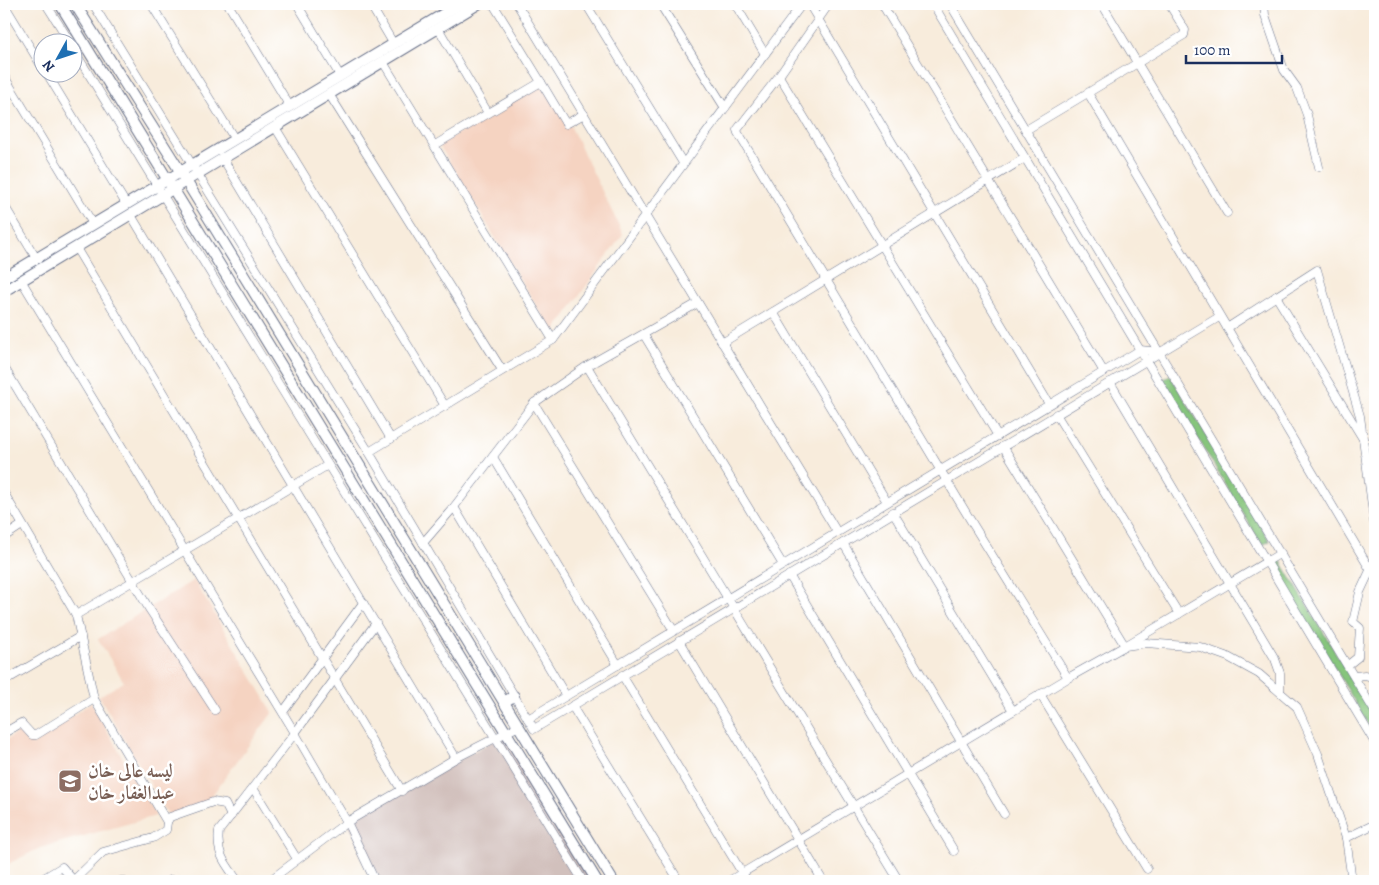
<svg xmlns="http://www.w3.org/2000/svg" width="1379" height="885" viewBox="0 0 1379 885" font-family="Alegreya,Amiri,serif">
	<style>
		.built { fill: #f5d3c1 }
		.industrial { fill: #d1c0bc }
		.green { fill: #86c57c; stroke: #507a6d }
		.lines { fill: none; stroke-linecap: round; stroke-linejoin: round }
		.street-casing { stroke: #68718a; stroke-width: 9 }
		.secondary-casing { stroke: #68718a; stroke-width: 12 }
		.street { stroke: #fff; stroke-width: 8 }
		.secondary { stroke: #fff; stroke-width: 10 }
		.labels { text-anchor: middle; stroke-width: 5; stroke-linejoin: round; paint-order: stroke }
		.education-label { font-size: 19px; font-weight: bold; fill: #785e54; stroke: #fff; text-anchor: start }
	</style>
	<rect width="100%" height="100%" fill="#fff"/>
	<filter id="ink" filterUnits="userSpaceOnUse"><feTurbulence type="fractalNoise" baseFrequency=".02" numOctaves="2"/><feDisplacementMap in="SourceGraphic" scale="10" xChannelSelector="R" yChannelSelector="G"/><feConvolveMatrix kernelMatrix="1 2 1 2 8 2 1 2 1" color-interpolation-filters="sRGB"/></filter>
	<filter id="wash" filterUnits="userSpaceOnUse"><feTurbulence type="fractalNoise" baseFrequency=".0096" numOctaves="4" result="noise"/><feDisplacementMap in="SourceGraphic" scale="20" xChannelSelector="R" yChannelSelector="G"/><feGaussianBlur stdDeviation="1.12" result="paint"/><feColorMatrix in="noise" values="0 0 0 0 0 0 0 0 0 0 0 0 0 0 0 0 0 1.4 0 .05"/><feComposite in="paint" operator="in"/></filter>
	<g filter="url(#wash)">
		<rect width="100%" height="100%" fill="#f8ecdc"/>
		<g class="built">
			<polygon points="547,78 623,234 553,333 439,145"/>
			<polygon points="194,580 273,712 205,805 169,816 99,696 124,682 98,639"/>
			<polygon points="91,702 156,816 40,848 4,866 4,741 22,730 32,745"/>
		</g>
		<polygon class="industrial" points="507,733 597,881 381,881 347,822"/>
		<g class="green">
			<polygon points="1170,375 1270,541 1262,545 1163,380"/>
			<polygon points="1276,560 1280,560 1375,718 1375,736 1274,565"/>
		</g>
	</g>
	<g filter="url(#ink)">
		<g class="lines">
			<g class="street-casing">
				<g id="street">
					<polyline points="4,4 42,67"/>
					<polyline points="46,4 70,42"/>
					<polyline points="93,4 369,452 534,729 1219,317"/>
					<polyline points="151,4 234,138"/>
					<polyline points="228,4 289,105"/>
					<polyline points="297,4 339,74"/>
					<polyline points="370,4 393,43"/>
					<polyline points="445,4 449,10"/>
					<polyline points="517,4 837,532"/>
					<polyline points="586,4 683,163"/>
					<polyline points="660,4 725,108"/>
					<polyline points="735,4 765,54"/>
					<polyline points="809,4 1049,404"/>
					<polyline points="829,4 779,76 737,130 738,133 974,526 1068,678"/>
					<polyline points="882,4 1104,372"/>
					<polyline points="933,4 1375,743"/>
					<polyline points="950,4 1375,712"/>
					<polyline points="1102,4 1227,213"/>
					<polyline points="1264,4 1265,15 1284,70 1297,88 1307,115 1319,167"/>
					<polyline points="438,28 488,113"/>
					<polyline points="72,47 583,881"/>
					<polyline points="383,62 553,340"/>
					<polyline points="46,72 126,204"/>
					<polyline points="4,76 93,224"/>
					<polyline points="779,76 998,436"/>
					<polyline points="541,82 566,124 584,114"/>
					<polyline points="1088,93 1371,571"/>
					<polyline points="329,94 502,370"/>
					<polyline points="275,127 445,406"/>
					<polyline points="1026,130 1184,35 1185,30 1169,4"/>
					<polyline points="435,145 541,82 493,4"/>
					<polyline points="222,157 391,439"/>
					<polyline points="4,205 36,258"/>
					<polyline points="131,215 456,758"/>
					<polyline points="76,248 402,791"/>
					<polyline points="21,280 295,733 347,822 375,881"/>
					<polyline points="1276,296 1363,439"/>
					<polyline points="773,312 887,502"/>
					<polyline points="1227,328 1317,270 1360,416 1375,528"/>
					<polyline points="644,335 783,565"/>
					<polyline points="722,343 1025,158"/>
					<polyline points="587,366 899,881"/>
					<polyline points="4,367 148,607 215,710"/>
					<polyline points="1110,382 1275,659 1280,673 1280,690"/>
					<polyline points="534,403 674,631"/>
					<polyline points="1056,414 1179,614"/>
					<polyline points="1003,446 1125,646 1281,553"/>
					<polyline points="369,452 553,340 802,4"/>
					<polyline points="493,457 618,665"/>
					<polyline points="4,493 76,615 94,699 36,735 32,735 21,723 4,733"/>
					<polyline points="454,507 566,696"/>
					<polyline points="893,512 1013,711"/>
					<polyline points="4,537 22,525"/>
					<polyline points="423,543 454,507 534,403 587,366 698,303"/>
					<polyline points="843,543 1004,814"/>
					<polyline points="789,575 954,851"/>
					<polyline points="76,615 328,465"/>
					<polyline points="679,641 823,881"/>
					<polyline points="1348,665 1358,657 1360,628 1353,622 1360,592 1375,560"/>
					<polyline points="622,675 747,881"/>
					<polyline points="1355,676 1365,675 1375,678"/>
					<polyline points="6,680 81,636"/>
					<polyline points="1040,694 1147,869"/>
					<polyline points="94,699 167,822 170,817 213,802 225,804 231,816"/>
					<polyline points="572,706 679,881"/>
					<polyline points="283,712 363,603"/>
					<polyline points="528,719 1140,350 1160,352"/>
					<polyline points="253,788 297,859"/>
					<polyline points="1346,838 1375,824"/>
					<polyline points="39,881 62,867 74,881"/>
					<polyline points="73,881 103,852 153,838 166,830 167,822"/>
					<polyline points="121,881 123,881"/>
					<polyline points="171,881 171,880"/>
					<path d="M238 881C225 863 216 854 219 831L295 733 376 623"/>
					<polyline points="269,881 347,822 456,758 519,726"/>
					<polyline points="729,881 1068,678 1125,646 1146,643 1200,647 1228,657 1259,674 1297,707 1318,754 1346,838 1352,881"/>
				</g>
			</g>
			<g class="secondary-casing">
				<g id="secondary">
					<polyline points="60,4 597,881"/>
					<polyline points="75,4 180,171 613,881"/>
					<polyline points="1264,4 1265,4"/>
					<polyline points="4,278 460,4"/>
					<polyline points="4,291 478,4"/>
					<polyline points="504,702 514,696"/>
				</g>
			</g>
			<use href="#street" class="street"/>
			<use href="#secondary" class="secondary"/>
		</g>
	</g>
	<defs>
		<g id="school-square" transform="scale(1.25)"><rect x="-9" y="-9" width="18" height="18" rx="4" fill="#8d6e63" stroke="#fff"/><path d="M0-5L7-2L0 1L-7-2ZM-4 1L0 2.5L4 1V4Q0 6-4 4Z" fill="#fff"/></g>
	</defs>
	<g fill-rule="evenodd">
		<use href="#school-square" x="70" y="781"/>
	</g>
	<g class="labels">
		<g class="education-label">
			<text x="88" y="777">لیسه عالی خان<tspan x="88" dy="22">عبدالغفار خان</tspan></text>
		</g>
	</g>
	<rect width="1379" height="885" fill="none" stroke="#fff" stroke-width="20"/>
	<g transform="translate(58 58) rotate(230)"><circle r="24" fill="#ffffff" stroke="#a4acbf"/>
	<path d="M0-4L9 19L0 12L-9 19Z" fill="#1f6fb2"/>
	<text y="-8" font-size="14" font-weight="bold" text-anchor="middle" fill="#1b2f5e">N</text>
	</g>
	<path d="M1186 55v8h96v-8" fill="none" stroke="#1b2f5e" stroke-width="2.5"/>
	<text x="1194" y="55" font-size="15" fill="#1b2f5e" stroke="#ffffff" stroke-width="4" paint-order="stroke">100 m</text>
</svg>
